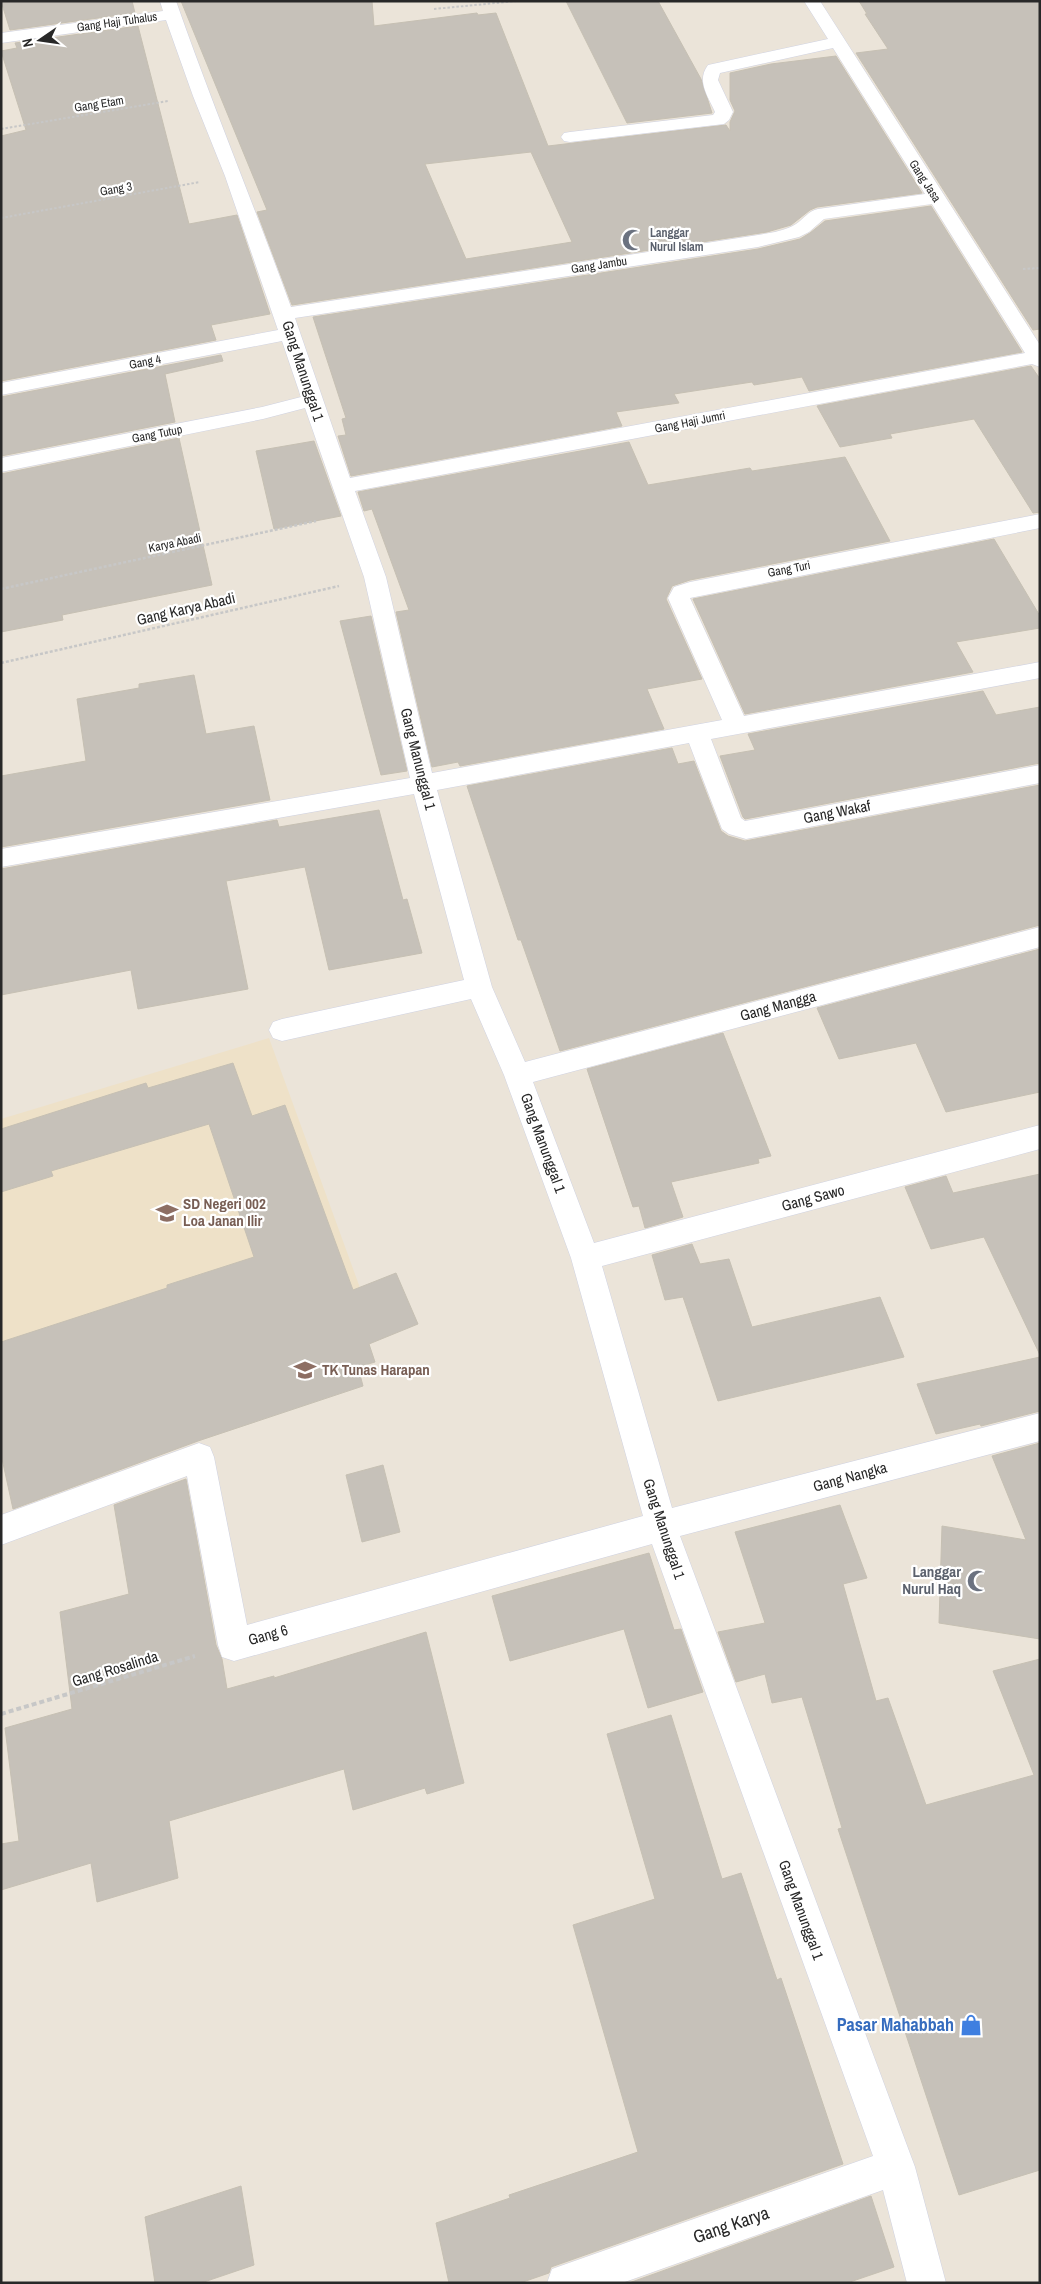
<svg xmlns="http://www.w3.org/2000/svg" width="1041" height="2284" viewBox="0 0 1041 2284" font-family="'Archivo Narrow',sans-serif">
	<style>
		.education { fill: #eee1c8 }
		.building { fill: #c6c1b9; stroke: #c6c0b3; fill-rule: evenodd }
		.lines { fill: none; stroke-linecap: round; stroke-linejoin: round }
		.minor-casing { stroke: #cfd2e2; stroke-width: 1 }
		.path-far2 { stroke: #c7c7c7; stroke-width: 2; stroke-dasharray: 2.5 2; stroke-linecap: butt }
		.path-far1 { stroke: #c7c7c7; stroke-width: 2.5; stroke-dasharray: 3 2; stroke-linecap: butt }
		.path { stroke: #c7c7c7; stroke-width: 4; stroke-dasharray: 5 3; stroke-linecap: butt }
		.minor { fill: #fff; fill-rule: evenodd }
		.labels { text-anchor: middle; stroke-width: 4.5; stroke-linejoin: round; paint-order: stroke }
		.far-street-label { font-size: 12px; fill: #282828; stroke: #fff }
		.far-worship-label { font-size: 12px; font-weight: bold; fill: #5b616d; stroke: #fff; text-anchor: start }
		.street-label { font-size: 15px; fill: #282828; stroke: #fff }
		.education-label { font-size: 15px; font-weight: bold; fill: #785e54; stroke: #fff; text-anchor: start }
		.worship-label { font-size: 15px; font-weight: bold; fill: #5b616d; stroke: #fff; text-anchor: end }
		.near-shop-label { font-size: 18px; font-weight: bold; fill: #366cbe; stroke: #fff; text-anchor: end }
		.near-street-label { font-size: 18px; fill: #282828; stroke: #fff }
	</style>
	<rect width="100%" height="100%" fill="#ebe4d9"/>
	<polygon class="education" points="269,1038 367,1307 1,1432 1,1119"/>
	<g class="building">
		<polygon points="1,1 132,1 135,13 10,30"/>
		<path d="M181 1H372L374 26 477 13 478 15 496 13 548 146 726 125 730 131V122L735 111 730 100V73L771 64 836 56 922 193 817 207 810 210 791 225 767 232 292 305 257 212 267 210ZM531 152 572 242 466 259 425 164Z"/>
		<polygon points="566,1 658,1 701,79 712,113 627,123"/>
		<polygon points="859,1 1040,1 1040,329 1033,330 856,53 888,49 865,14 867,14"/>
		<polygon points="138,26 189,224 237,215 270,314 211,325 216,340 1,381 1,136 26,130 1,51 17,48 15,43"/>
		<polygon points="931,206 1022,352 809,391 802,377 754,385 752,382 674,394 679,403 616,412 622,426 351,476 338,436 346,435 342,419 346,418 313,317 758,249 800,239 810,233 825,221"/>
		<polygon points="221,355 223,361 165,374 175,422 1,456 1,397"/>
		<polygon points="1031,366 1040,379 1040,512 1033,513 974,419 890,434 892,438 840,447 817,406"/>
		<polygon points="179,438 212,585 62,615 63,620 1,632 1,474"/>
		<polygon points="314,441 341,516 274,529 256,451"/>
		<polygon points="629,442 648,485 750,468 752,471 845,457 890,541 690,580 672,586 666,599 702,679 647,689 664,729 460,766 458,762 432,767 396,612 409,610 372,509 364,511 358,492"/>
		<polygon points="994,539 1040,616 1040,628 956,642 973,672 745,714 693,599"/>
		<polygon points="371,616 407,771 381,775 340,621"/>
		<polygon points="194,675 206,734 254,726 270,800 1,847 1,776 86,761 77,699 139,688 139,684"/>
		<polygon points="983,691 996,715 1040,707 1040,763 745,819 743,817 720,756 755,750 748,734"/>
		<polygon points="672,748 678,764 694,761 721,831 728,836 745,841 1040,785 1040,925 560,1051 521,940 518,940 467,786"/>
		<polygon points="379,810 403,900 407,899 422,953 329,970 305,867 226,881 248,989 138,1009 131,970 1,995 1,869 277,820 279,827"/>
		<polygon points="1040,949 1040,1092 946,1112 916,1043 839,1059 817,1008"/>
		<polygon points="723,1033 771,1156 758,1159 759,1163 671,1182 683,1217 645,1228 639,1206 633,1207 587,1069"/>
		<polygon points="233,1063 252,1116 285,1105 353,1290 396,1273 418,1324 369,1344 375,1362 358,1367 363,1386 198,1441 13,1509 1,1454 1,1342 167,1288 167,1285 254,1257 209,1124 51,1171 53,1176 1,1192 1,1129 146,1083 148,1088"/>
		<polygon points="1040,1174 1040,1355 984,1237 931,1249 905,1187 946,1176 953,1193"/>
		<polygon points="692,1244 700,1264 729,1259 752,1327 880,1297 904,1357 718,1401 683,1297 665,1300 652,1255"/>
		<polygon points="1040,1357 1040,1411 981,1426 980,1424 936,1434 917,1384"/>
		<polygon points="1040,1443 1040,1639 939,1623 942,1526 1026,1540 992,1456"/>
		<polygon points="383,1465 400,1532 362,1542 346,1475"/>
		<polygon points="186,1479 216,1645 222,1659 227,1689 274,1676 274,1678 426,1632 464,1783 427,1794 425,1788 353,1810 344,1769 169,1821 178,1878 97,1902 91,1863 1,1890 1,1844 19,1841 5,1728 72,1709 60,1612 129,1594 114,1505"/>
		<polygon points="840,1505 867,1578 843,1584 876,1701 888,1698 926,1805 1034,1775 993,1671 1040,1659 1040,2170 959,2195 838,1829 842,1828 802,1697 772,1703 765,1674 736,1682 718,1632 765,1623 735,1532"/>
		<polygon points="649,1553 674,1630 681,1629 703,1692 648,1708 624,1629 510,1661 492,1596"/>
		<polygon points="671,1715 722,1879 741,1873 777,1980 781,1978 843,2164 551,2267 549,2273 520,2283 449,2283 436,2223 510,2198 509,2195 638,2152 573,1925 655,1899 607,1734"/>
		<polygon points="241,2186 254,2265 201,2283 155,2283 145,2217"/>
		<polygon points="871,2196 894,2267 847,2283 629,2283"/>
	</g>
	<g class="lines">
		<g class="minor-casing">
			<path id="minor" d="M160 1H176C212 104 254 205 291 307L758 235C770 233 785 231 796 224 804 219 808 211 818 209L925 194 833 48 720 73 718 80 733 112 729 120 724 124 570 142 564 141 561 137 564 133 570 132 713 115 715 112C708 96 696 81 708 65L828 39 804 1H820L1040 345V367L1032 364 355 491 386 577 432 773 722 720 668 598 674 587 690 582 1040 514V528L690 598 744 716 1040 662V678L711 739 741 818 745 821 1040 765V783L746 839 729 834 722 829 689 743 437 790 492 987 525 1062 1040 927V947L533 1082 594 1243 1040 1125V1149L602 1266 672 1508 1040 1413V1441L680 1536 915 2167 946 2283H907L883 2190 622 2283H547L552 2269 566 2264 873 2156 652 1544 234 1661 222 1657 218 1645 187 1476 1 1545V1515L199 1443 210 1447 214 1457 247 1625 643 1516 571 1258 504 1075 471 999 282 1041 273 1038 269 1030 273 1022 282 1019 464 980 414 794 1 867V849L410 778 364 577 305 408 263 419 1 472V458L262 407 301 397 282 341 1 395V383L278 330 225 176 193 96 166 20 1 43V33L163 11ZM932 204 1025 353 350 478 295 318 758 247 799 237 809 232 824 219Z"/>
		</g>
		<g class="path-far2">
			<polyline points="434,9 516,1"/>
			<polyline points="1,129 168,101"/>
			<polyline points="1,218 200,182"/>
			<polyline points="1023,269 1040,268"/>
		</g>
		<g class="path-far1">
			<polyline points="1,589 316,521"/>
			<polyline points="1,663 339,586"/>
		</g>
		<polyline class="path" points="1,1714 195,1656"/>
		<use href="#minor" class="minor"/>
	</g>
	<defs>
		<g id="mosque-bare" transform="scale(1.725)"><path d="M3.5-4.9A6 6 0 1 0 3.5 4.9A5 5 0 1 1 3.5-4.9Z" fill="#6b7280" stroke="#fff" stroke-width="2.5" paint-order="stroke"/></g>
		<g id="school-bare" transform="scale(1.725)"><path d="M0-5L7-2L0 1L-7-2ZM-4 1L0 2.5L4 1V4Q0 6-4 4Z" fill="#8d6e63" stroke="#fff" stroke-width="2.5" paint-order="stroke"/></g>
		<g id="shop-bare" transform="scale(1.725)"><path d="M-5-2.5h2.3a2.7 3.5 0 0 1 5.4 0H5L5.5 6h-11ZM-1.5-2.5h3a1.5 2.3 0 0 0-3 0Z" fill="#3f7fe0" stroke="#fff" stroke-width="2.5" paint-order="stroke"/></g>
	</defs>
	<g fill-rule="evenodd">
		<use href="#mosque-bare" x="633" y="240"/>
		<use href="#school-bare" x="167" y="1213"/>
		<use href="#school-bare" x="305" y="1370"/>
		<use href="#mosque-bare" x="978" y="1581"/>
		<use href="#shop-bare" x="971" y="2025"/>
	</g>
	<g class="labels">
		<g class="far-street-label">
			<text transform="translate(117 22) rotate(-8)" y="4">Gang Haji Tuhalus</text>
			<text transform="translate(99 104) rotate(-9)" y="4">Gang Etam</text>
			<text transform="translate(925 181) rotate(57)" y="4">Gang Jasa</text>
			<text transform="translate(116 189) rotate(-10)" y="4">Gang 3</text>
			<text transform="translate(599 265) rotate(-9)" y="4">Gang Jambu</text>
			<text transform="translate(145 362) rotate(-11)" y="4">Gang 4</text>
			<text transform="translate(690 422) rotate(-11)" y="4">Gang Haji Jumri</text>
			<text transform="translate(157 434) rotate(-11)" y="4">Gang Tutup</text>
			<text transform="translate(175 543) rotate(-12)" y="4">Karya Abadi</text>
			<text transform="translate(789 569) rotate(-11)" y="4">Gang Turi</text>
		</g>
		<g class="far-worship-label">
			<text x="650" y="237">Langgar<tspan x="650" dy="14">Nurul Islam</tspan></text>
		</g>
		<g class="street-label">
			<text transform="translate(303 371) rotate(72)" y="5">Gang Manunggal 1</text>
			<text transform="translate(186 609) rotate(-13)" y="5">Gang Karya Abadi</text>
			<text transform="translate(418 759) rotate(76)" y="5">Gang Manunggal 1</text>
			<text transform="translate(837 812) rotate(-11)" y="5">Gang Wakaf</text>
			<text transform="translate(778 1006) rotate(-15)" y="5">Gang Mangga</text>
			<text transform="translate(543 1143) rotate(70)" y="5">Gang Manunggal 1</text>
			<text transform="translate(813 1198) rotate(-15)" y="5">Gang Sawo</text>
			<text transform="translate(850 1477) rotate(-15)" y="5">Gang Nangka</text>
			<text transform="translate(664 1529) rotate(72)" y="5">Gang Manunggal 1</text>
			<text transform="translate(268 1635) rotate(-16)" y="5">Gang 6</text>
			<text transform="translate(115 1669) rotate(-17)" y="5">Gang Rosalinda</text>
			<text transform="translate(801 1910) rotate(70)" y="5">Gang Manunggal 1</text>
		</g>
		<g class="education-label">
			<text x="183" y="1209">SD Negeri 002<tspan x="183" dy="17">Loa Janan Ilir</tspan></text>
			<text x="322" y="1375">TK Tunas Harapan</text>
		</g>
		<g class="worship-label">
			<text x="961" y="1577">Langgar<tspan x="961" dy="17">Nurul Haq</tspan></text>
		</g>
		<g class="near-shop-label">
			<text x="954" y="2031">Pasar Mahabbah</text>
		</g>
		<g class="near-street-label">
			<text transform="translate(731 2225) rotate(-19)" y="6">Gang Karya</text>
		</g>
	</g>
	<rect width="1041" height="2284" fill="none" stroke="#282828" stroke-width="5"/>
	<g transform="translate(40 40) rotate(257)" stroke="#ffffff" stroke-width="4" paint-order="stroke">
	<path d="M0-4L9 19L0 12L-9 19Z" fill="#282828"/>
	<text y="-8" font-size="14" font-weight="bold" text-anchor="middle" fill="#282828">N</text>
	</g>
</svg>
